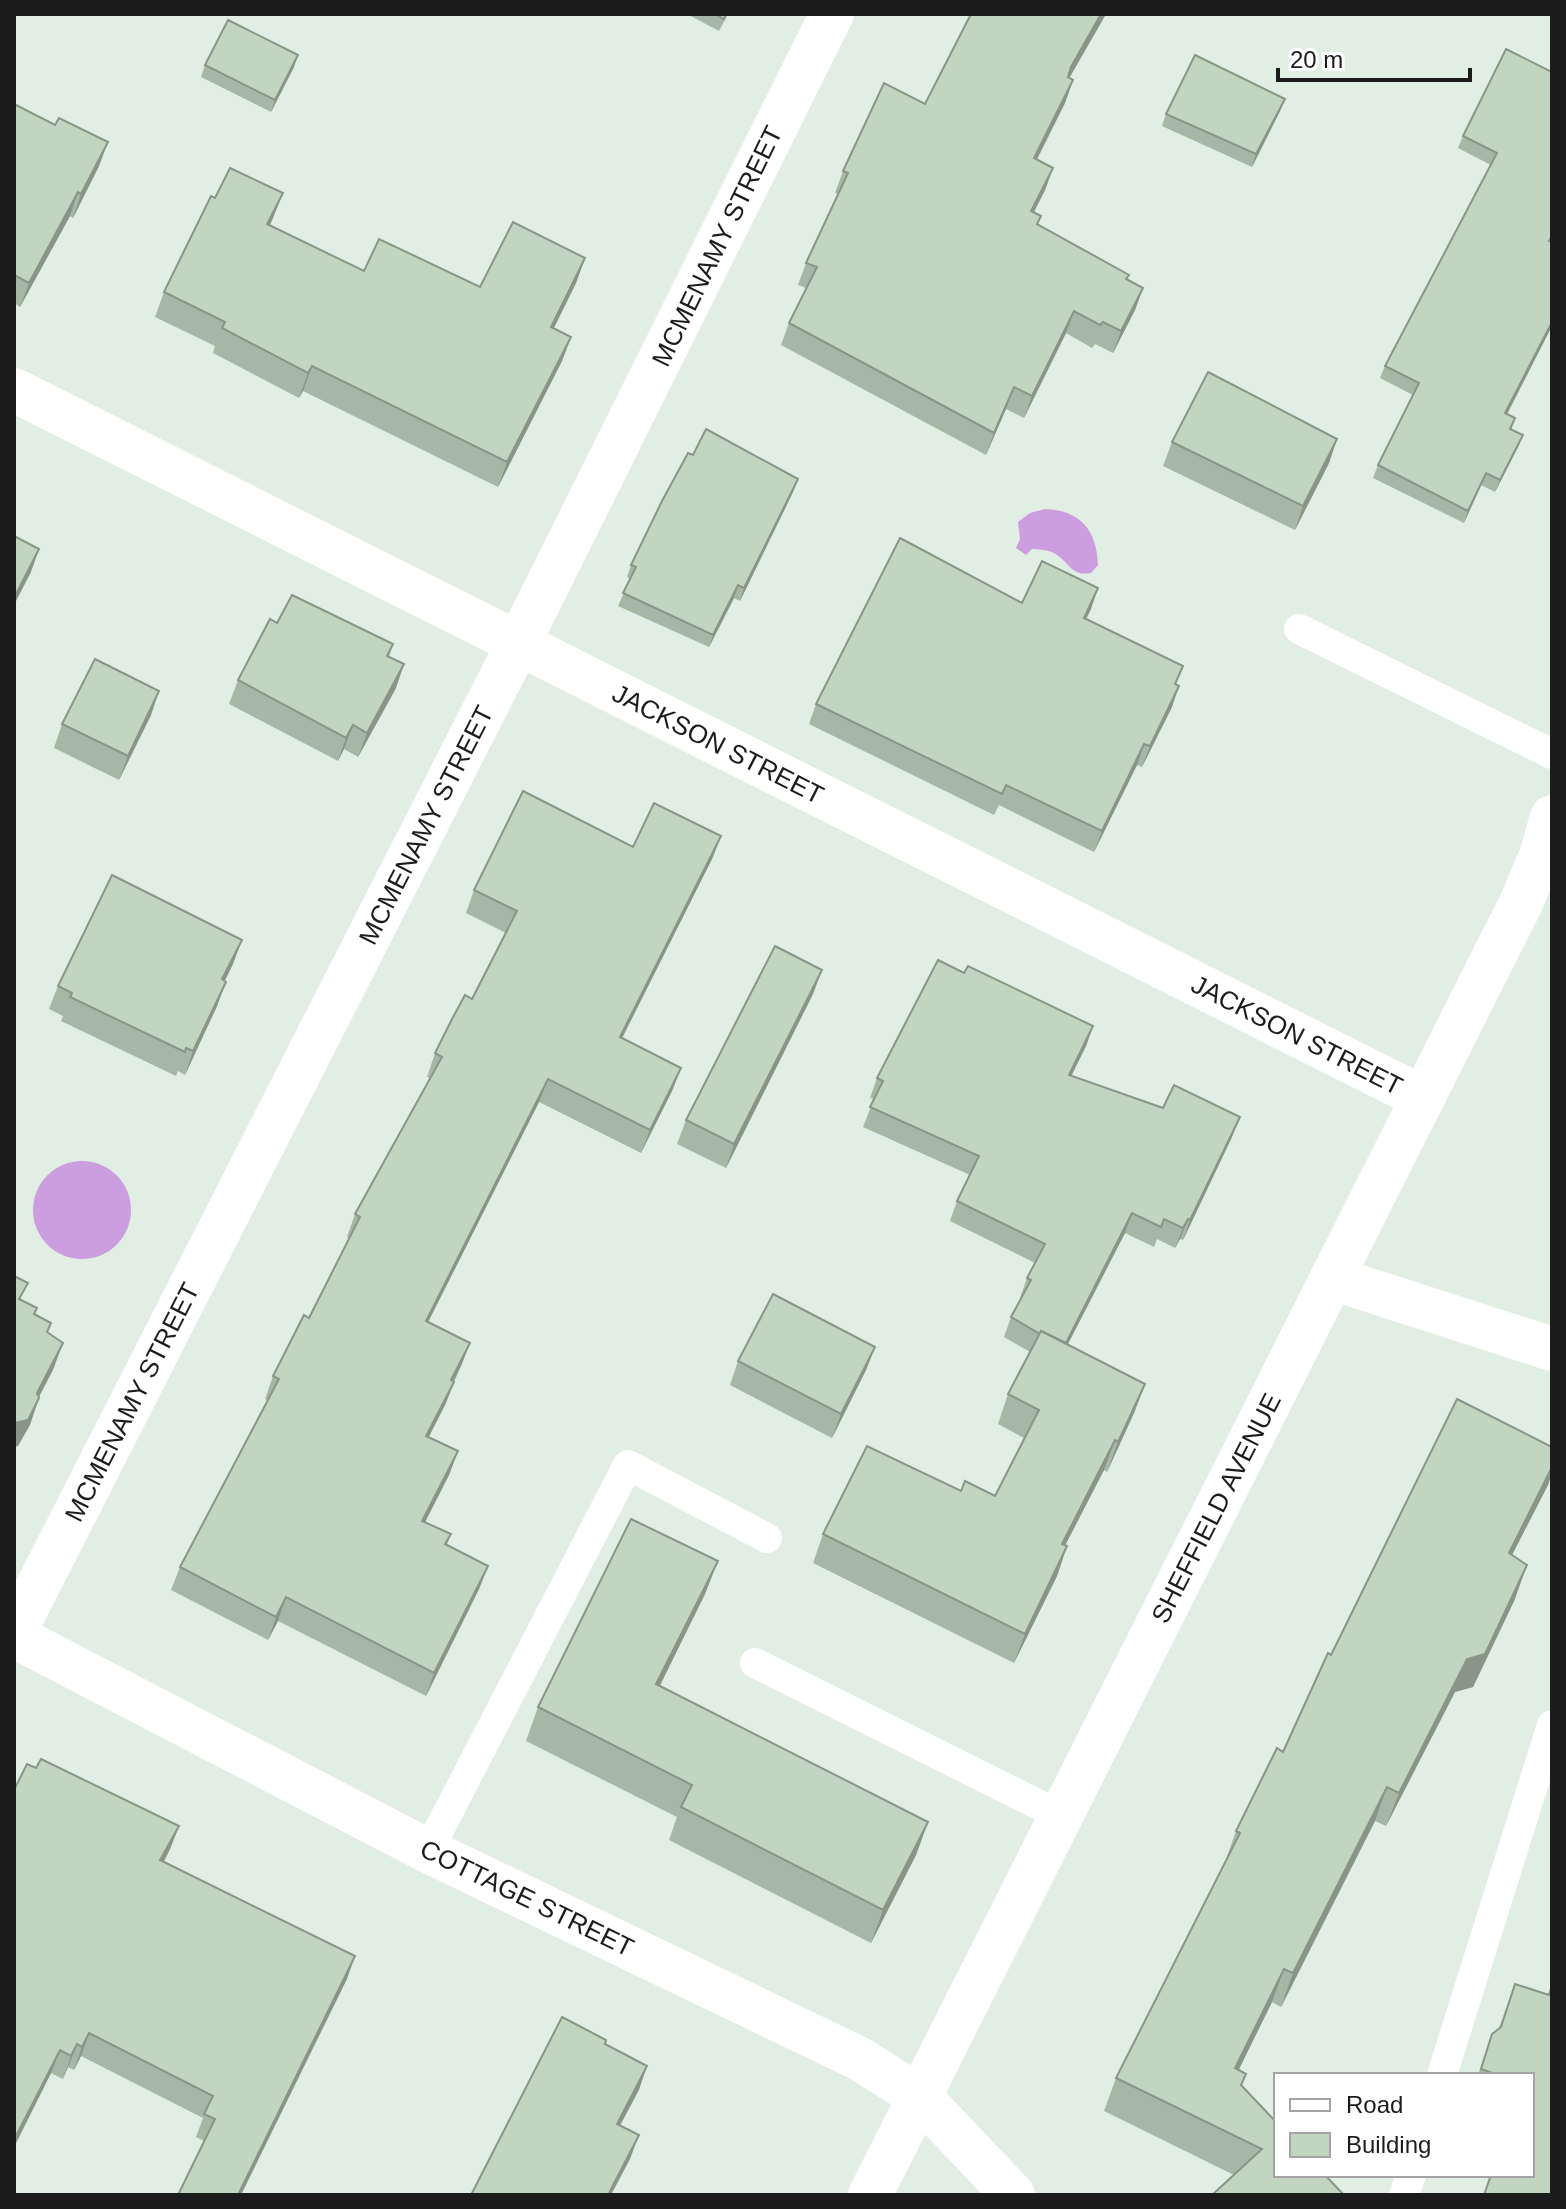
<svg xmlns="http://www.w3.org/2000/svg" width="1566" height="2209" viewBox="0 0 1566 2209" font-family="Arial,sans-serif">
	<style>
		.water { fill: #cc9edf }
		.lines { fill: none; stroke-linecap: round; stroke-linejoin: round }
		.lane { stroke: #fff; stroke-width: 30 }
		.street { stroke: #fff; stroke-width: 44 }
		.wall { fill: #a7b7a6 }
		.shaded-wall { fill: #889587 }
		.building { fill: #c2d5c1; stroke: #889587; stroke-width: 2 }
		.labels { text-anchor: middle; stroke-width: 8; stroke-linejoin: round; paint-order: stroke }
		.street-label { font-size: 26px; fill: #1c1c1c; stroke: #fff }
	</style>
	<rect width="100%" height="100%" fill="#e1eee3"/>
	<g class="water">
		<path d="M1045 509C1080 510 1097 530 1098 565L1091 573C1070 577 1069 560 1052 552 1046 550 1038 549 1032 549L1026 555 1016 548 1020 539 1018 522 1030 513Z"/>
		<circle cx="82" cy="1210" r="49"/>
	</g>
	<g class="lines">
		<g class="lane">
			<polyline points="1299,629 1552,754"/>
			<polyline points="755,1663 1061,1816"/>
			<polyline points="428,1851 628,1465 767,1538"/>
			<polyline points="1442,2075 1552,1725"/>
			<polyline points="1404,2195 1411,2175"/>
		</g>
		<g class="street">
			<polyline points="14,390 1423,1098"/>
			<polyline points="1332,1278 1552,1349"/>
			<polyline points="14,1633 518,644 832,14"/>
			<polyline points="14,1636 428,1851 860,2059 920,2097 1013,2195"/>
			<polyline points="870,2195 1521,903 1542,853 1552,817"/>
		</g>
	</g>
	<g class="wall">
		<polygon points="687,14 728,14 719,31"/>
		<polygon points="971,14 1106,14 1069,78 1073,80 1065,103 1037,160 1053,168 1045,190 1034,212 1038,224 1143,288 1135,310 1113,353 1095,344 1092,348 1066,333 1024,418 1006,409 986,455 781,345 789,323 806,288 798,285 806,263 838,194 835,193 843,171 925,104"/>
		<polygon points="1506,49 1551,241 1552,242 1552,326 1506,414 1515,418 1511,430 1518,447 1495,492 1481,485 1464,523 1373,478 1378,465 1413,395 1380,378 1385,366 1491,165 1458,148 1463,136"/>
		<polygon points="205,65 294,67 271,112 201,77"/>
		<polygon points="14,104 99,166 73,218 70,216 20,307 14,303"/>
		<polygon points="1280,111 1252,167 1162,126 1166,114"/>
		<polygon points="215,198 273,218 270,225 364,271 480,287 585,258 576,283 554,328 571,337 562,361 498,487 303,391 299,398 213,353 215,346 155,317 164,292"/>
		<polygon points="1337,439 1329,463 1295,530 1163,466 1172,442"/>
		<polygon points="798,479 793,492 740,601 734,598 709,647 618,606 630,579 627,577 631,565"/>
		<polygon points="1022,603 1091,609 1086,619 1176,685 1172,707 1142,767 1137,765 1094,852 999,805 994,815 809,724 816,704"/>
		<polygon points="277,623 393,644 389,657 396,688 358,757 344,749 338,761 229,704 238,680"/>
		<polygon points="151,715 119,780 54,748 62,724"/>
		<polygon points="721,836 712,859 622,1038 681,1068 672,1091 641,1153 539,1102 428,1322 470,1343 445,1405 429,1437 458,1451 449,1475 425,1522 451,1534 447,1545 488,1566 479,1589 426,1696 278,1621 268,1640 171,1590 180,1567 268,1400 265,1399 273,1376 309,1318 349,1239 347,1237 355,1214 430,1078 427,1077 435,1053 472,999 506,933 466,913 474,890 633,847"/>
		<polygon points="233,964 224,981 217,1006 185,1075 178,1071 176,1076 61,1021 63,1016 49,1009 58,986"/>
		<polygon points="964,973 1093,1026 1086,1046 1071,1076 1232,1137 1183,1240 1180,1239 1175,1248 1157,1239 1154,1247 1125,1233 1068,1344 1145,1384 1134,1413 1107,1472 1104,1470 1065,1545 1067,1546 1057,1576 1014,1663 813,1563 823,1534 961,1491 995,1496 1024,1438 998,1424 1008,1394 1030,1352 1004,1337 1011,1317 1021,1299 1020,1298 1027,1278 1035,1263 950,1221 957,1201 970,1175 863,1127 874,1099 870,1098 877,1078"/>
		<polygon points="813,994 726,1168 677,1144 686,1120"/>
		<polygon points="875,1347 866,1370 832,1438 730,1385 738,1361"/>
		<polygon points="1552,1447 1552,1472 1548,1485 1512,1555 1515,1599 1473,1687 1455,1692 1386,1826 1375,1821 1281,2007 1272,2002 1238,2070 1242,2086 1276,2175 1234,2175 1104,2111 1116,2078 1224,1865 1236,1831 1283,1752 1331,1655"/>
		<polygon points="705,1594 659,1686 928,1822 916,1855 871,1943 669,1840 677,1817 526,1741 538,1707"/>
		<polygon points="36,1768 179,1826 170,1849 164,1862 347,1979 204,2141 196,2137 203,2118 81,2056 74,2070 68,2067 63,2079 51,2073 14,2147 14,1790"/>
		<polygon points="1552,1983 1552,2195 1484,2195 1490,2175 1532,2175 1532,2075 1478,2075 1492,2034 1499,2028 1515,1984 1548,1994"/>
	</g>
	<g class="shaded-wall">
		<polygon points="1101,14 1106,14 1063,89 1071,67"/>
		<polygon points="298,55 294,67 271,112 275,100"/>
		<polygon points="1073,80 1065,103 1026,180 1034,158"/>
		<polygon points="1285,99 1280,111 1252,167 1256,154"/>
		<polygon points="108,142 99,166 73,218 81,194"/>
		<polygon points="1053,168 1045,190 1023,233 1031,211"/>
		<polygon points="78,192 70,216 20,307 29,283"/>
		<polygon points="283,193 273,218 258,249 267,224"/>
		<polygon points="585,258 576,283 542,352 551,327"/>
		<polygon points="1143,288 1135,310 1113,353 1121,331"/>
		<polygon points="1074,311 1066,333 1024,418 1032,396"/>
		<polygon points="1552,322 1552,326 1501,426 1505,413"/>
		<polygon points="571,337 562,361 498,487 507,462"/>
		<polygon points="312,366 303,391 299,398 308,373"/>
		<polygon points="1014,387 1006,409 986,455 994,433"/>
		<polygon points="1523,435 1518,447 1495,492 1500,480"/>
		<polygon points="1337,439 1329,463 1295,530 1303,506"/>
		<polygon points="1486,473 1481,485 1464,523 1468,511"/>
		<polygon points="798,479 793,492 740,601 744,588"/>
		<polygon points="39,549 31,572 14,605 14,598"/>
		<polygon points="738,585 734,598 709,647 713,635"/>
		<polygon points="1098,588 1091,609 1076,639 1084,618"/>
		<polygon points="404,664 396,688 358,757 367,733"/>
		<polygon points="1179,686 1172,707 1142,767 1150,746"/>
		<polygon points="159,691 151,715 119,780 128,756"/>
		<polygon points="353,725 344,749 338,761 346,738"/>
		<polygon points="1144,744 1137,765 1094,852 1102,831"/>
		<polygon points="721,836 712,859 611,1060 620,1037"/>
		<polygon points="242,940 233,964 214,1003 222,979"/>
		<polygon points="822,970 813,994 726,1168 734,1144"/>
		<polygon points="226,982 217,1006 185,1075 193,1051"/>
		<polygon points="1093,1026 1086,1046 1062,1095 1069,1075"/>
		<polygon points="681,1068 672,1091 641,1153 650,1130"/>
		<polygon points="548,1079 539,1102 417,1344 426,1321"/>
		<polygon points="1240,1117 1232,1137 1183,1240 1190,1220"/>
		<polygon points="1132,1213 1125,1233 1056,1367 1064,1347"/>
		<polygon points="1188,1219 1180,1239 1175,1248 1183,1228"/>
		<polygon points="63,1343 53,1370 27,1420 37,1393"/>
		<polygon points="470,1343 461,1366 442,1403 451,1380"/>
		<polygon points="875,1347 866,1370 832,1438 841,1414"/>
		<polygon points="454,1382 445,1405 417,1459 426,1436"/>
		<polygon points="1145,1384 1134,1413 1107,1472 1118,1442"/>
		<polygon points="39,1398 30,1425 18,1446 14,1447 14,1423"/>
		<polygon points="1115,1440 1104,1470 1051,1573 1062,1544"/>
		<polygon points="458,1451 449,1475 414,1544 422,1521"/>
		<polygon points="1552,1467 1552,1472 1548,1485 1496,1586 1509,1553"/>
		<polygon points="1067,1546 1057,1576 1014,1663 1025,1634"/>
		<polygon points="718,1561 705,1594 644,1718 656,1684"/>
		<polygon points="1527,1565 1515,1599 1473,1687 1455,1692 1386,1826 1399,1793 1467,1659"/>
		<polygon points="488,1566 479,1589 426,1696 434,1673"/>
		<polygon points="286,1597 278,1621 268,1640 276,1617"/>
		<polygon points="1387,1787 1375,1821 1281,2007 1293,1973"/>
		<polygon points="928,1822 916,1855 871,1943 883,1910"/>
		<polygon points="179,1826 170,1849 152,1883 160,1860"/>
		<polygon points="355,1956 347,1979 241,2195 238,2195"/>
		<polygon points="1284,1969 1272,2002 1223,2102 1235,2068"/>
		<polygon points="89,2033 81,2056 74,2070 82,2047"/>
		<polygon points="77,2044 68,2067 63,2079 71,2056"/>
		<polygon points="60,2050 51,2073 14,2147 14,2140"/>
		<polygon points="647,2066 639,2090 608,2148 617,2124"/>
		<polygon points="639,2135 630,2159 611,2195 608,2195"/>
	</g>
	<g class="building">
		<polygon points="715,14 726,14 724,19"/>
		<polygon points="971,14 1101,14 1071,67 1068,77 1073,80 1034,158 1053,168 1031,211 1041,216 1037,224 1129,275 1126,279 1143,288 1121,331 1103,322 1100,325 1074,311 1032,396 1014,387 994,433 789,323 817,267 806,263 848,173 843,171 884,83 925,104"/>
		<polygon points="228,20 298,55 275,100 205,65"/>
		<polygon points="1506,49 1552,72 1552,236 1549,241 1552,242 1552,322 1505,413 1515,418 1510,429 1523,435 1500,480 1486,473 1468,511 1378,465 1419,383 1385,366 1497,153 1463,136"/>
		<polygon points="1195,55 1285,99 1256,154 1166,114"/>
		<polygon points="14,104 55,125 59,118 108,142 81,194 78,192 29,283 14,275"/>
		<polygon points="230,168 283,193 267,224 364,271 379,239 480,287 513,222 585,258 551,327 571,337 507,462 312,366 308,373 222,328 225,322 164,292 211,196 215,198"/>
		<polygon points="1208,372 1337,439 1303,506 1172,442"/>
		<polygon points="706,429 798,479 744,588 738,585 713,635 623,593 636,567 631,565 662,501 688,453 693,455"/>
		<polygon points="14,536 39,549 14,598"/>
		<polygon points="900,538 1022,603 1042,561 1098,588 1084,618 1183,666 1175,684 1179,686 1150,746 1144,744 1102,831 1006,785 1002,794 816,704"/>
		<polygon points="292,595 393,644 387,656 404,664 367,733 353,725 346,738 238,680 270,619 277,623"/>
		<polygon points="95,659 159,691 128,756 62,724"/>
		<polygon points="523,791 633,847 654,803 721,836 620,1037 681,1068 650,1130 548,1079 426,1321 470,1343 451,1380 454,1382 426,1436 458,1451 422,1521 451,1534 445,1544 488,1566 434,1673 286,1597 276,1617 180,1567 279,1379 273,1376 304,1315 309,1318 360,1217 355,1214 442,1057 435,1053 451,1021 465,995 472,999 517,911 474,890"/>
		<polygon points="112,875 242,940 222,979 226,982 193,1051 186,1048 185,1052 70,997 72,993 58,986"/>
		<polygon points="775,946 822,970 734,1144 686,1120"/>
		<polygon points="938,960 964,973 968,966 1093,1026 1069,1075 1163,1108 1174,1085 1240,1117 1190,1220 1188,1219 1183,1228 1164,1219 1161,1227 1132,1213 1066,1343 1041,1331 1040,1334 1011,1317 1031,1280 1027,1278 1045,1244 957,1201 979,1156 870,1107 883,1081 877,1078"/>
		<polygon points="14,1276 28,1283 19,1299 37,1308 34,1314 51,1323 47,1332 63,1343 37,1393 39,1398 28,1420 14,1423"/>
		<polygon points="773,1294 875,1347 841,1414 738,1361"/>
		<polygon points="1041,1331 1145,1384 1118,1442 1115,1440 1062,1544 1067,1546 1025,1634 823,1534 867,1446 961,1491 965,1481 995,1496 1039,1410 1008,1394"/>
		<polygon points="1457,1399 1552,1447 1552,1467 1509,1553 1527,1565 1485,1654 1467,1659 1399,1793 1387,1787 1293,1973 1284,1969 1235,2068 1246,2074 1241,2085 1276,2122 1276,2175 1325,2175 1344,2195 1212,2195 1262,2149 1116,2078 1240,1833 1236,1831 1277,1748 1283,1752 1328,1653 1331,1655"/>
		<polygon points="631,1519 718,1561 656,1684 928,1822 883,1910 681,1807 692,1785 538,1707"/>
		<polygon points="41,1759 179,1826 160,1860 355,1956 238,2195 178,2195 215,2119 204,2114 213,2096 89,2033 82,2047 77,2044 71,2056 60,2050 14,2140 14,1790 27,1764 36,1768"/>
		<polygon points="1515,1984 1549,1995 1552,1986 1552,2195 1484,2195 1491,2175 1532,2175 1532,2075 1498,2075 1481,2069 1492,2034 1501,2027"/>
		<polygon points="562,2017 606,2040 605,2044 647,2066 617,2124 639,2135 608,2195 471,2195"/>
	</g>
	<g class="labels">
		<g class="street-label">
			<text transform="translate(717 246) rotate(-64)" y="9">MCMENAMY STREET</text>
			<text transform="translate(718 744) rotate(27)" y="9">JACKSON STREET</text>
			<text transform="translate(426 825) rotate(-63)" y="9">MCMENAMY STREET</text>
			<text transform="translate(1297 1035) rotate(27)" y="9">JACKSON STREET</text>
			<text transform="translate(132 1402) rotate(-63)" y="9">MCMENAMY STREET</text>
			<text transform="translate(1216 1508) rotate(-63)" y="9">SHEFFIELD AVENUE</text>
			<text transform="translate(527 1898) rotate(26)" y="9">COTTAGE STREET</text>
		</g>
	</g>
	<rect width="1566" height="2209" fill="none" stroke="#1c1c1c" stroke-width="32"/>
	<rect x="1274" y="2073" width="260" height="104" fill="#ffffff" stroke="#a4a4a4" stroke-width="2"/>
	<rect x="1290" y="2099" width="40" height="12" fill="#ffffff" stroke="#a4a4a4" stroke-width="2"/>
	<text x="1346" y="2113" font-size="24" fill="#1c1c1c">Road</text>
	<rect x="1290" y="2133" width="40" height="24" fill="#c2d5c1" stroke="#a4a4a4" stroke-width="2"/>
	<text x="1346" y="2153" font-size="24" fill="#1c1c1c">Building</text>
	<path d="M1278 68v12h192v-12" fill="none" stroke="#1c1c1c" stroke-width="4"/>
	<text x="1290" y="68" font-size="24" fill="#1c1c1c" stroke="#ffffff" stroke-width="6" paint-order="stroke">20 m</text>
</svg>
